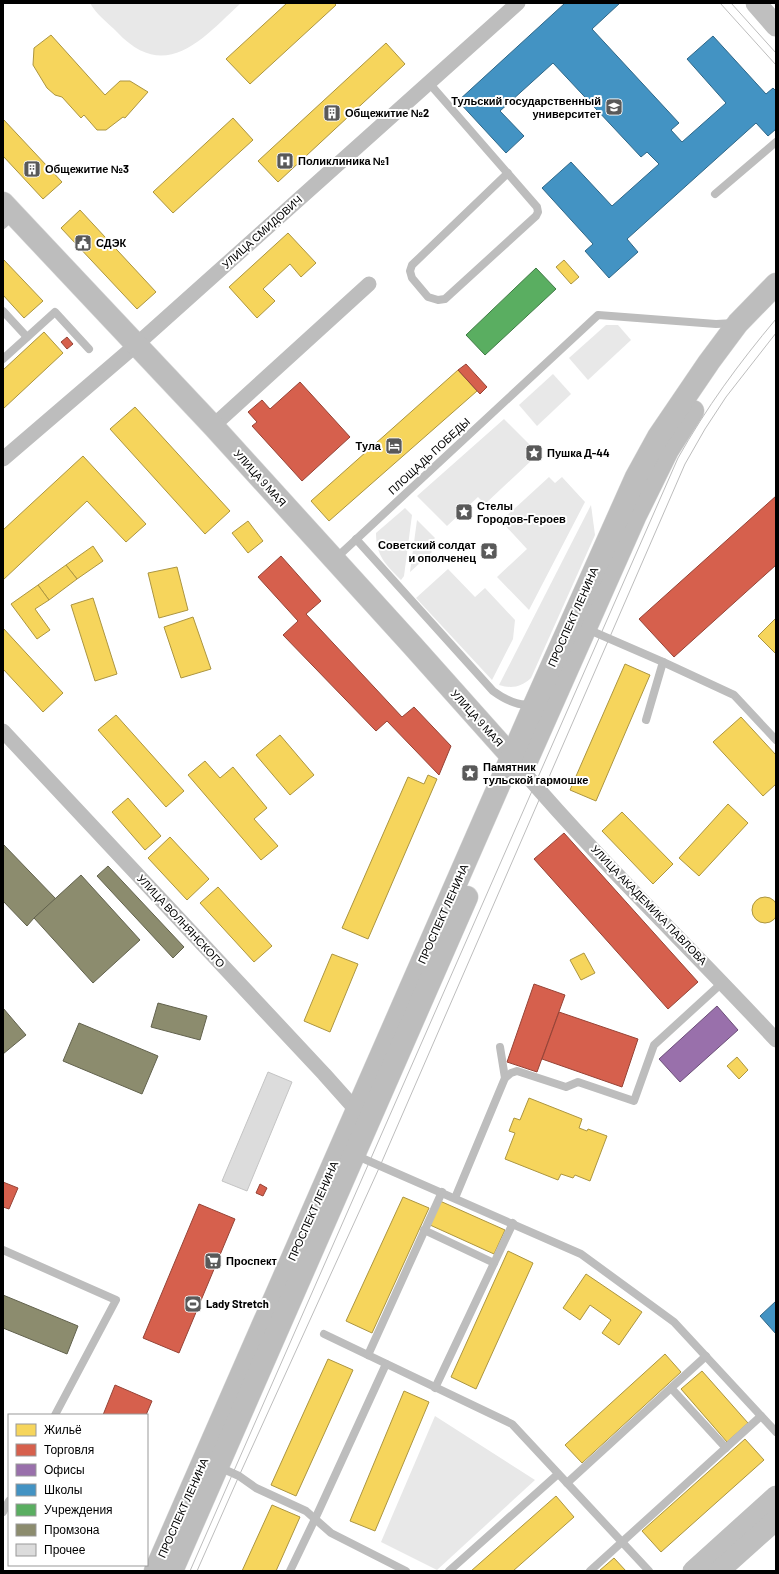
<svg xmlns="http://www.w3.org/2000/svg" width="779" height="1574" viewBox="0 0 779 1574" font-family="Barlow,sans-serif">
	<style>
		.green { fill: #e8e8e8 }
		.homes { fill: #f6d55c; stroke: #ac9540 }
		.shops { fill: #d6604d; stroke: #964336 }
		.offices { fill: #9970ab; stroke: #6b4e78 }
		.schools { fill: #4393c3; stroke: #2f6788 }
		.public { fill: #5aae61; stroke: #3f7a44 }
		.industry { fill: #8c8c6e; stroke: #62624d }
		.building { fill: #dcdcdc; stroke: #c4c4c4 }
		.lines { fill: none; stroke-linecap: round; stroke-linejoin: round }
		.primary-casing { stroke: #dbdbdb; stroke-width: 23 }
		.lane { stroke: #bdbdbd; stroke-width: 8 }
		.street { stroke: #bdbdbd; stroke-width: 15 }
		.secondary { stroke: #bfbfbf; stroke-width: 21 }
		.primary { stroke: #bdbdbd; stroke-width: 22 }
		.tram { stroke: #bdbdbd; stroke-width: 1 }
		.labels { text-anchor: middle; stroke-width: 4; stroke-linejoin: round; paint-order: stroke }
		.poi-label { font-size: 11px; font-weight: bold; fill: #000; stroke: #fff; text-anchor: start }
		.street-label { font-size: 11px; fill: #000; stroke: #fff }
	</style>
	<rect width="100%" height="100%" fill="#fff"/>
	<g class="green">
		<path d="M90 3H241C202 39 166 84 117 32 108 23 96 14 90 3Z"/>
		<polygon points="606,325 618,325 631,340 588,380 569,358"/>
		<polygon points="553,374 571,394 537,426 519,405"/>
		<polygon points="504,419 532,447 526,453 532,460 485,504 478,497 447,526 417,496"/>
		<polygon points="549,477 555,483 562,477 585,502 529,610 497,577 527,549 501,521"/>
		<path d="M591 505 595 535 531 678C521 687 512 689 499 685Z"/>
		<path d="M405 508 412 515 404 576 401 580C386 565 376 556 376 533Z"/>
		<polygon points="417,520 435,538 427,546 432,552 410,572"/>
		<polygon points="448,569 475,597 485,588 515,620 513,639 492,680 416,598"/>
		<polygon points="435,1416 535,1480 437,1570 381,1542"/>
	</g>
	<g class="homes">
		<polygon points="287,3 334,3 336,5 250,84 226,59"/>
		<polygon points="51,35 105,95 120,81 130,81 148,92 125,118 123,117 106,130 97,130 84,115 81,118 62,97 55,95 47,88 33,65 34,48"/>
		<polygon points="386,43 405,64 278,182 258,161"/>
		<polygon points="233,118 253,140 173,213 153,192"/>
		<polygon points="3,119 62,182 43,199 3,156"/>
		<polygon points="80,210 156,292 137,309 61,228"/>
		<polygon points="288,233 316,263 301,277 290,264 263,289 275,301 257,318 229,287"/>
		<polygon points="3,259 43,301 24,318 3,295"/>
		<polygon points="564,260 579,277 571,284 556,267"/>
		<polygon points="44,332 63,353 3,409 3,370"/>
		<polygon points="458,370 477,391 329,521 311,501"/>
		<polygon points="135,407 230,511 205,534 110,429"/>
		<polygon points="83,456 146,524 126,542 87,501 3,580 3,530"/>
		<polygon points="248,521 263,541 248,553 232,533"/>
		<polygon points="93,546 103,561 77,579 66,565"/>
		<polygon points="66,565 77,579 49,600 38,585"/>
		<polygon points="177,567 188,610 159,618 148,573"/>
		<polygon points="38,585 49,600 35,609 50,630 37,639 11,604"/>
		<polygon points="93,598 117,674 95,681 71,605"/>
		<polygon points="193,617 211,669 181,678 164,627"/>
		<polygon points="776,618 776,654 758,636"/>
		<polygon points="3,628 63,693 43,712 3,669"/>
		<polygon points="625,664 650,675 596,801 570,790"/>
		<polygon points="116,715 184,791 166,807 98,730"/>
		<polygon points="741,717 776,755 776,784 763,796 713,742"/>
		<polygon points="280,735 314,775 290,795 256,755"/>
		<polygon points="205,761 220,778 233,767 267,808 254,819 278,846 261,860 188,775"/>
		<polygon points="428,775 437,779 368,939 342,928 408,777 424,784"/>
		<polygon points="128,798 161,836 145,850 112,812"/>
		<polygon points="728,804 748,823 699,876 679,858"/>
		<polygon points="622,812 673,864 653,884 602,831"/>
		<polygon points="170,837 209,879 187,900 148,858"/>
		<polygon points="218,887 272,946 254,962 200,903"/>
		<circle cx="765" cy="910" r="13"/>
		<polygon points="584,953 595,973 581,980 570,960"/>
		<polygon points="332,954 358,964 330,1032 304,1021"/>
		<polygon points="737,1057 748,1070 739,1079 727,1066"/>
		<polygon points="529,1098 582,1119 579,1128 587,1131 588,1129 607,1136 590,1181 575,1175 573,1178 561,1174 558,1180 505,1159 515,1133 509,1131 514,1118 520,1120"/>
		<polygon points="403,1197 429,1208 372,1333 346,1321"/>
		<polygon points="440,1201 505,1230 494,1254 430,1225"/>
		<polygon points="508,1251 533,1263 476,1389 451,1377"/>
		<polygon points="586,1274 642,1312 619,1345 602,1333 611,1320 590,1305 580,1320 563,1308"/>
		<polygon points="665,1354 681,1372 582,1463 565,1445"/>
		<polygon points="328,1359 353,1370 296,1496 271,1485"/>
		<polygon points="702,1371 748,1423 727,1442 681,1389"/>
		<polygon points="404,1391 429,1402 375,1531 350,1521"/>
		<polygon points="745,1439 764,1460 661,1552 642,1531"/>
		<polygon points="556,1496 574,1517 513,1571 471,1571"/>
		<polygon points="272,1505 300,1517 276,1571 242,1571"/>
		<polygon points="614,1558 626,1571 599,1571"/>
	</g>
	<g class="shops">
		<polygon points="67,337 73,344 67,349 61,342"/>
		<polygon points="466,364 487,387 480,394 458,370"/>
		<polygon points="300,382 350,437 302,481 252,426 257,422 248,412 262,400 270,409"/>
		<polygon points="776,496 776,565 674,657 639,619"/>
		<polygon points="281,556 321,601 306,614 402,717 414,707 451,746 439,775 387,721 376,731 283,635 298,621 258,577"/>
		<polygon points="564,833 698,982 668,1009 534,859"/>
		<polygon points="534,984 565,995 537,1072 507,1062"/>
		<polygon points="559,1012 638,1039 622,1087 542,1059"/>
		<polygon points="3,1182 18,1188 9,1209 3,1207"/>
		<polygon points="260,1184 267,1188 263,1196 256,1193"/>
		<polygon points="199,1204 235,1219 179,1353 143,1338"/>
		<polygon points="115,1385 152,1401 146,1415 103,1415"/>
	</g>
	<polygon class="offices" points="717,1006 738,1030 680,1082 659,1059"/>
	<g class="schools">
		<polygon points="565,3 620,3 592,29 679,123 671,130 682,142 726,103 687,59 713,36 766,94 773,88 776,91 776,129 768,136 756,123 627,239 638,252 609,278 585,251 593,244 542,188 571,162 612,206 659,164 647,152 641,157 553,63 500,111 524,136 506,153 458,101"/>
		<polygon points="776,1301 776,1334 760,1316"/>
	</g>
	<polygon class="public" points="536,268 556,289 485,355 466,335"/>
	<g class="industry">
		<polygon points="3,844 56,899 34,918 27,926 3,901"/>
		<polygon points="108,866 184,947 173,958 97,876"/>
		<polygon points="81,875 140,940 93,983 34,918"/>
		<polygon points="158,1003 207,1016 200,1040 151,1027"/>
		<polygon points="3,1008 26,1035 3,1054"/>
		<polygon points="79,1023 158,1056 142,1094 63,1061"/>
		<polygon points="3,1295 78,1326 67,1354 3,1328"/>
	</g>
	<polygon class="building" points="268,1072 292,1082 247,1191 222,1181"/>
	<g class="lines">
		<g class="primary-casing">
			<g id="primary">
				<polyline points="3,203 213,426 412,645 520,766"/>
				<polyline points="521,774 635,517 668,450 693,411"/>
				<polyline points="155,1571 535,703 636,477 658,437 709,362 738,323 776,284"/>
				<polyline points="172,1571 467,897"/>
			</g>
		</g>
		<g class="lane">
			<polyline points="429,83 537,207 538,212 536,216 445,299 438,300 428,297 412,278 410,271 412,265 508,173"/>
			<polyline points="715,194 776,142"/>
			<polyline points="3,225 14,215"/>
			<polyline points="3,311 27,337"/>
			<polyline points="3,359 55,312 89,349"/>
			<path d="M356 539 493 691C504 699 518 707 532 704"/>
			<polyline points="335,559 598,315 716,324 735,323"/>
			<polyline points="587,629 663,662 646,720"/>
			<polyline points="663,662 734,695 776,740"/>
			<polyline points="500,1047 505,1078"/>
			<polyline points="355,1155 581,1254 674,1322 776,1432"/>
			<polyline points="455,1198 505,1078 511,1073 517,1071 566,1087 578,1082 634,1101 654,1045 723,982"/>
			<polyline points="424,1230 494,1263"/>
			<polyline points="3,1250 116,1300 55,1415"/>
			<polyline points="324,1334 512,1424 649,1571"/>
			<polyline points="368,1355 442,1192"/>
			<polyline points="435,1388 513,1223"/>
			<polyline points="671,1388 726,1448"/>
			<polyline points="219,1467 239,1476 256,1488 306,1511 331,1533 406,1571"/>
			<polyline points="567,1483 706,1356"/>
			<polyline points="3,1512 9,1501"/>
			<polyline points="290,1571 315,1519 386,1364"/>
			<polyline points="449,1571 558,1474"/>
			<polyline points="590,1571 761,1416"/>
		</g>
		<g class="street">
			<polyline points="213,426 369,284"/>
			<polyline points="3,459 136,345 518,3"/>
			<polyline points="3,731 324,1074 357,1111"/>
			<path d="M522 770C602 864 692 949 776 1040"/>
		</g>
		<g class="secondary">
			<polyline points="756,3 776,26"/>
			<polyline points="693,1571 776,1496"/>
			<polyline points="719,1571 776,1520"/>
		</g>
		<use href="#primary" class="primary"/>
		<g class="tram">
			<polyline points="720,3 776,65"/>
			<polyline points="731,3 776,53"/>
			<path d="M190 1571 678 458C706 408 739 363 776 319"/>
			<polyline points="197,1571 239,1476 380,1166 685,464 705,429 726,397 776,333"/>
		</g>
	</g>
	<defs>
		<g id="university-square" transform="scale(0.9)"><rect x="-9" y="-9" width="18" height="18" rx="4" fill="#595959" stroke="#fff"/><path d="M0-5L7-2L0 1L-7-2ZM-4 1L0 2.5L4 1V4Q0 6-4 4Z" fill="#fff"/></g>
		<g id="building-square" transform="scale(0.9)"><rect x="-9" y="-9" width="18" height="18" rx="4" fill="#595959" stroke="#fff"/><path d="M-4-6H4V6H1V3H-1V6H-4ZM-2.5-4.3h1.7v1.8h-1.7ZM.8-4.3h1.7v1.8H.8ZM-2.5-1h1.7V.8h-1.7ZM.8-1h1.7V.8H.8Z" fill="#fff"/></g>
		<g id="hospital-square" transform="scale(0.9)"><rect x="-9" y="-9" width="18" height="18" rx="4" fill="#595959" stroke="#fff"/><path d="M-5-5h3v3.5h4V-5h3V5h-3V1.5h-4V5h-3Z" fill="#fff"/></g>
		<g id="civic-square" transform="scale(0.9)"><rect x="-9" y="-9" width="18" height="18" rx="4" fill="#595959" stroke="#fff"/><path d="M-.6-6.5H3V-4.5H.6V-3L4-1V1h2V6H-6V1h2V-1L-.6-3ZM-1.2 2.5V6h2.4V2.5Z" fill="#fff"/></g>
		<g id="hotel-square" transform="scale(0.9)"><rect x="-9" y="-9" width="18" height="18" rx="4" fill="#595959" stroke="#fff"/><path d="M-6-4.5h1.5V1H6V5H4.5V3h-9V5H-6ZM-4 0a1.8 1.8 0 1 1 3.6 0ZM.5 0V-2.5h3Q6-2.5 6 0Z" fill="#fff"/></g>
		<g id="sight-square" transform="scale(0.9)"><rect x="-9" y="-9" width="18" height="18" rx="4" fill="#595959" stroke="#fff"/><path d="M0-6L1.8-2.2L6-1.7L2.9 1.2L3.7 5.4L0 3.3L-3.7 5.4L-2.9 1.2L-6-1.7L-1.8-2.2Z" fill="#fff"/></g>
		<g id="supermarket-square" transform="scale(0.9)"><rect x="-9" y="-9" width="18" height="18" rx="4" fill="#595959" stroke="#fff"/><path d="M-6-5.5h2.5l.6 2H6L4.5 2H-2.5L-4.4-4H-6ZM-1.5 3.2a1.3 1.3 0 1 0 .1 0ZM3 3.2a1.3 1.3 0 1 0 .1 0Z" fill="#fff"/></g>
		<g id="stadium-square" transform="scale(0.9)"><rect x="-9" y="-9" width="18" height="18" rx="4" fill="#595959" stroke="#fff"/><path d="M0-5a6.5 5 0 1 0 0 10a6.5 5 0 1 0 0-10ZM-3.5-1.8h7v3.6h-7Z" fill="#fff"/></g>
	</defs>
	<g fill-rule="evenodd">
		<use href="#university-square" x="614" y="107"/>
		<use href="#building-square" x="332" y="113"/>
		<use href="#hospital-square" x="285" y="161"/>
		<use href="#building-square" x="32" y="169"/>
		<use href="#civic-square" x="83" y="243"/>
		<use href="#hotel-square" x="394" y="446"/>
		<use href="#sight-square" x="534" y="453"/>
		<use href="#sight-square" x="464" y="512"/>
		<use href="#sight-square" x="489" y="551"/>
		<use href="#sight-square" x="470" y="773"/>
		<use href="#supermarket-square" x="213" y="1261"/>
		<use href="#stadium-square" x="193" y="1304"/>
	</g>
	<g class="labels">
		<g class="poi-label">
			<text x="601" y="105" text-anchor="end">Тульский государственный<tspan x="601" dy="13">университет</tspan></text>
			<text x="345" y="117">Общежитие №2</text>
			<text x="298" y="165">Поликлиника №1</text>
			<text x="45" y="173">Общежитие №3</text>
			<text x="96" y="247">СДЭК</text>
			<text x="381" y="450" text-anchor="end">Тула</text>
			<text x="547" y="457">Пушка Д-44</text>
			<text x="477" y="510">Стелы<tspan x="477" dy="13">Городов-Героев</tspan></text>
			<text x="476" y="549" text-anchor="end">Советский солдат<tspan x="476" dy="13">и ополченец</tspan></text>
			<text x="483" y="771">Памятник<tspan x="483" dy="13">тульской гармошке</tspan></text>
			<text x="226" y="1265">Проспект</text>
			<text x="206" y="1308">Lady Stretch</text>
		</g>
		<g class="street-label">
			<text transform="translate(262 232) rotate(-42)" y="4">УЛИЦА СМИДОВИЧ</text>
			<text transform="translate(429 456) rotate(-43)" y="4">ПЛОЩАДЬ ПОБЕДЫ</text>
			<text transform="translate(260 478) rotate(48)" y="4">УЛИЦА 9 МАЯ</text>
			<text transform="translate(573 617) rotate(-66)" y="4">ПРОСПЕКТ ЛЕНИНА</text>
			<text transform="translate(477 718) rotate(48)" y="4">УЛИЦА 9 МАЯ</text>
			<text transform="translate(649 905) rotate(46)" y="4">УЛИЦА АКАДЕМИКА ПАВЛОВА</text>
			<text transform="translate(443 914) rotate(-66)" y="4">ПРОСПЕКТ ЛЕНИНА</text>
			<text transform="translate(181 921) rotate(47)" y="4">УЛИЦА ВОЛНЯНСКОГО</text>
			<text transform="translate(313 1211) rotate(-66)" y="4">ПРОСПЕКТ ЛЕНИНА</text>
			<text transform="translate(183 1508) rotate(-66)" y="4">ПРОСПЕКТ ЛЕНИНА</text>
		</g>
	</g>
	<rect width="779" height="1574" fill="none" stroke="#000000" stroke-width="8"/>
	<rect x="8" y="1414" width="140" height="152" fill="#ffffff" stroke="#999999"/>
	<rect x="16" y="1424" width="20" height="12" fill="#f6d55c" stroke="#999999"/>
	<text x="44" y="1434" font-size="12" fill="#000000">Жильё</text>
	<rect x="16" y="1444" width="20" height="12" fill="#d6604d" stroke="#999999"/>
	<text x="44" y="1454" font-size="12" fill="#000000">Торговля</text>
	<rect x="16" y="1464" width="20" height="12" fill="#9970ab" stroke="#999999"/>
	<text x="44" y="1474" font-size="12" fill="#000000">Офисы</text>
	<rect x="16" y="1484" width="20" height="12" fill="#4393c3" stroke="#999999"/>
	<text x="44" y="1494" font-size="12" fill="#000000">Школы</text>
	<rect x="16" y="1504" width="20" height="12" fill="#5aae61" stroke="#999999"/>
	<text x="44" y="1514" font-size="12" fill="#000000">Учреждения</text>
	<rect x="16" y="1524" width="20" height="12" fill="#8c8c6e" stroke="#999999"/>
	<text x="44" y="1534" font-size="12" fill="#000000">Промзона</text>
	<rect x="16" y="1544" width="20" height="12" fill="#dcdcdc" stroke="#999999"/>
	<text x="44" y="1554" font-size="12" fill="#000000">Прочее</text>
</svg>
